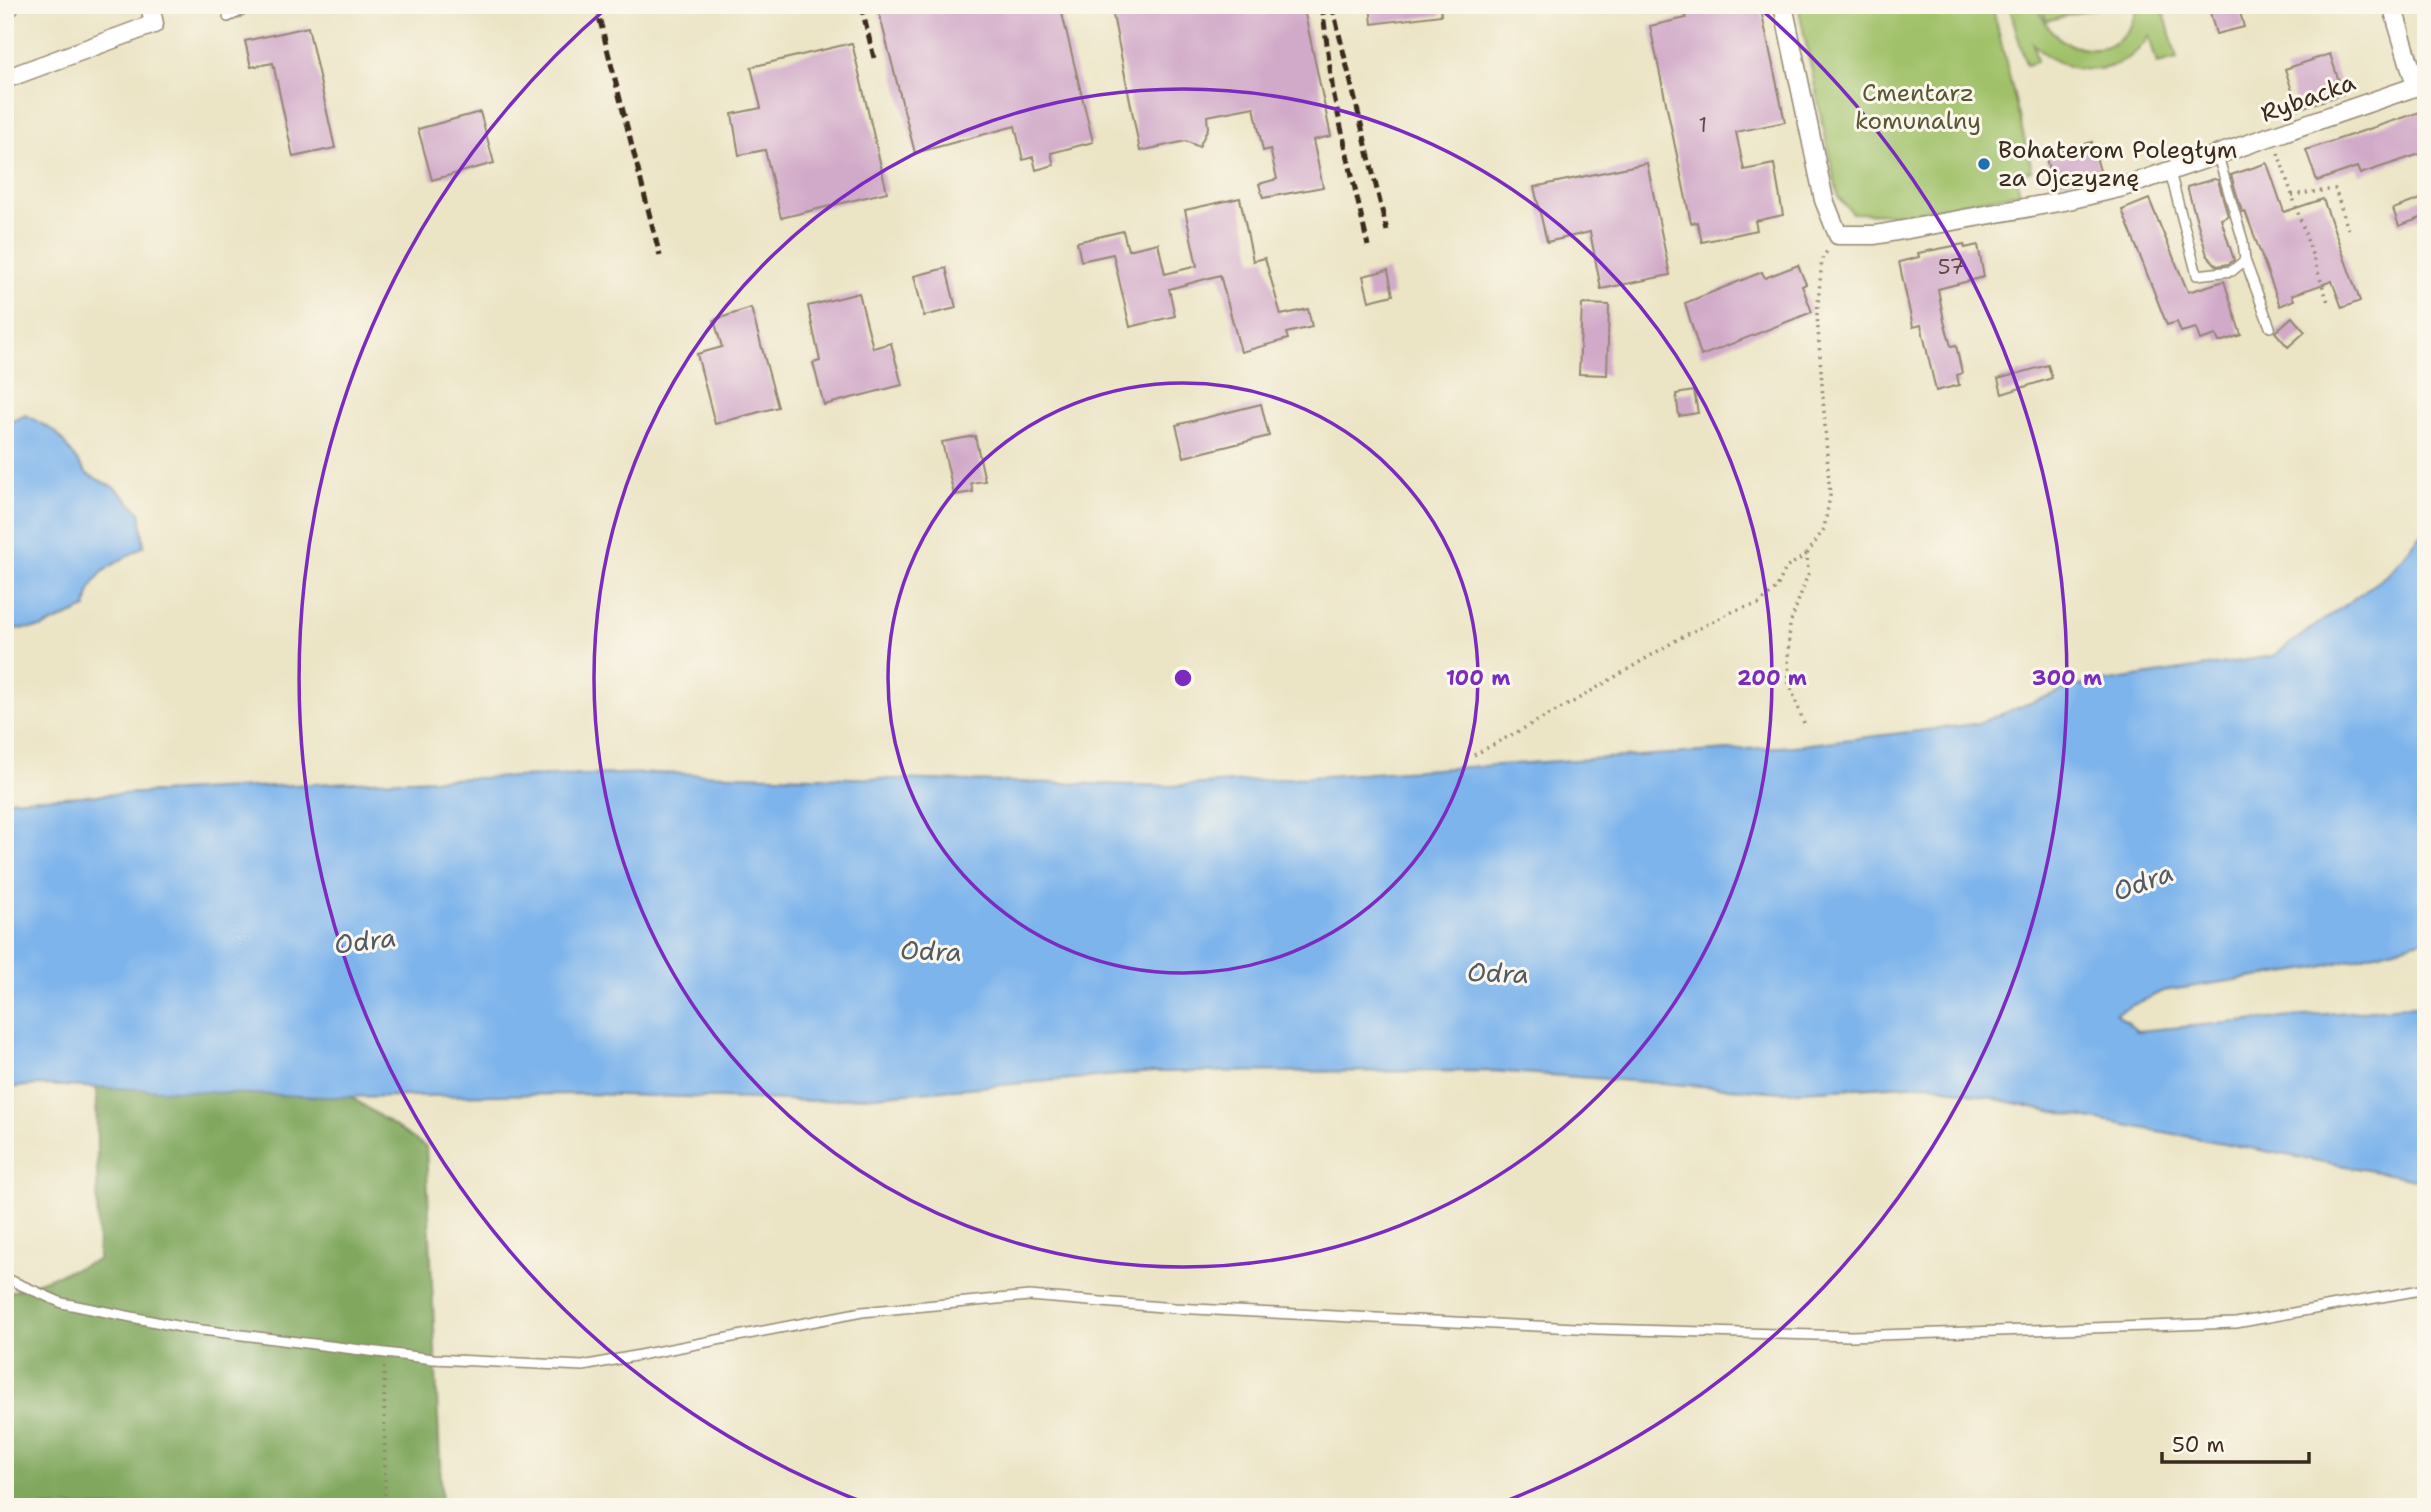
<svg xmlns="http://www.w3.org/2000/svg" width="2431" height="1512" viewBox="0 0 2431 1512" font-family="'Shantell Sans',sans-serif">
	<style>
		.green { fill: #a0c169; stroke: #6e7644; stroke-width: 2 }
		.forest { fill: #80a75d; stroke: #5e683e; stroke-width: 2 }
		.water { fill: #7db4ec; stroke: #5c6f85; stroke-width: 2 }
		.building { fill: #d2aac9 }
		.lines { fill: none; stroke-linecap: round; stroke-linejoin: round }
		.lane-casing { stroke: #938772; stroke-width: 12 }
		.street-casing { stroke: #938772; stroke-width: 21 }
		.path { stroke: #938772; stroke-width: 3.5; stroke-dasharray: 2 5; stroke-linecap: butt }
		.lane { stroke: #fff; stroke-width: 9 }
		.street { stroke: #fff; stroke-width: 18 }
		.rail { stroke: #3b2a1e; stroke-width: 5; stroke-dasharray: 10 5; stroke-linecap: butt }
		.ring { fill: none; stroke: #7b2cbf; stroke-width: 3.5 }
		.poi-dot { fill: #1f6fb2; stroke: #fbf7ec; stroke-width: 2.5 }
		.labels { text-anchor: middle; stroke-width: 6; stroke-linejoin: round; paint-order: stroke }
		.number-label { font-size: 21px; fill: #614a49 }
		.park-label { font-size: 24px; fill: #595734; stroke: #fbf7ec }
		.street-label { font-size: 24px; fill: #3b2a1e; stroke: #fbf7ec }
		.poi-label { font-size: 24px; fill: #3b2a1e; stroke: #fbf7ec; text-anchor: start }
		.water-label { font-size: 26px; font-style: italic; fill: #525a66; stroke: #fbf7ec }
		.centre { fill: #7b2cbf; stroke: #fbf7ec; stroke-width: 3.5 }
		.ring-label { font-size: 21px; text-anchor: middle; font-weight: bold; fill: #7b2cbf; stroke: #fbf7ec; stroke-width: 6; stroke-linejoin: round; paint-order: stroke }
	</style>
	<rect width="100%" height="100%" fill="#fbf7ec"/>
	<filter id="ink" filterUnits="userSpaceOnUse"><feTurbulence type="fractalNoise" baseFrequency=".0143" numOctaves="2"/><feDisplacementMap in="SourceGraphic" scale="14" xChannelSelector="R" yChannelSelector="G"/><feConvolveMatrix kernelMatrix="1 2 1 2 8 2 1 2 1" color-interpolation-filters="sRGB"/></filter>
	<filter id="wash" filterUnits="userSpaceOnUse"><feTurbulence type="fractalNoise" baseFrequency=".00686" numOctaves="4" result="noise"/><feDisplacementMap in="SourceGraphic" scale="28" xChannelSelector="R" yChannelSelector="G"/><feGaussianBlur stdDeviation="1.57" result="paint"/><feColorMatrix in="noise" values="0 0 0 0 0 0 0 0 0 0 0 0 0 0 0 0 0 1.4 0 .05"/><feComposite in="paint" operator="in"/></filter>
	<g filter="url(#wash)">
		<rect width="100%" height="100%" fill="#ebe4c5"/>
		<g class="green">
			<polygon points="1798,5 1992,5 2032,170 2016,176 2020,193 1902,214 1852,213 1838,196"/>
			<path d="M2009 5H2038C2053 62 2129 66 2137 5H2162L2177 59 2157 64 2149 36C2121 80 2067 79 2033 44L2037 62 2026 65Z"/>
			<polygon points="2042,5 2107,5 2046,21"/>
		</g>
		<polygon class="forest" points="96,1059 309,1069 426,1147 442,1507 5,1507 5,1294 98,1260"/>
		<g class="water">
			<path d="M26 415 56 432 87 474 115 488 140 512 144 546C114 566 91 568 86 608L41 628 5 629V424Z"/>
			<polygon points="2426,529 2426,940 2317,968 2163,991 2116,1013 2137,1031 2426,1005 2426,1181 2050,1111 1928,1084 1782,1092 1493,1071 1153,1072 816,1101 585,1094 325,1097 39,1085 5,1088 5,800 372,781 654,773 1171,786 1793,746 1976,724 2071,687 2273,656 2388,574"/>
		</g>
		<g id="blocks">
			<g class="building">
				<polygon points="877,5 1060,5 1093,142 1051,153 1054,165 1036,170 1033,157 1023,160 1015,126 915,153"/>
				<polygon points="1111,5 1303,5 1331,136 1313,140 1323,187 1263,198 1259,184 1277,179 1270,149 1263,151 1254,107 1207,116 1208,128 1199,147 1186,141 1140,151"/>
				<polygon points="1370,5 1440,5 1441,15 1372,24"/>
				<polygon points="1714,5 1760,5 1785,122 1736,132 1744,170 1774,164 1783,215 1755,221 1757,230 1702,242 1697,222 1691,223 1650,26 1686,18 1685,11"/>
				<polygon points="2208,5 2238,5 2244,27 2216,34"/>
				<polygon points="308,27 335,148 293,157 273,63 251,67 245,41"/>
				<polygon points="852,43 887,192 781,218 765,150 739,155 732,114 761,108 751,67"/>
				<polygon points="2330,54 2343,94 2298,109 2285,69"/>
				<polygon points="2423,111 2426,120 2426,152 2360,174 2357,167 2317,181 2306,150"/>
				<polygon points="480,112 494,163 432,180 418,129"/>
				<polygon points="2092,142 2100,171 2053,184 2045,155"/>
				<polygon points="1647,163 1670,275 1601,289 1590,232 1547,242 1534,187"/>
				<polygon points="2267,163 2284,212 2323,199 2360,301 2342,308 2332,281 2292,295 2294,300 2280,306 2245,211 2242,212 2231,175"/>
				<polygon points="2214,179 2218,180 2228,216 2221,219 2234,260 2229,264 2217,266 2207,255 2187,187"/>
				<polygon points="2426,197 2426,216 2399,226 2393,209"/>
				<polygon points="1240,198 1253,261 1265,258 1281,315 1308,309 1312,327 1286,333 1288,339 1241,352 1220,275 1169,289 1175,316 1130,327 1113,254 1081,261 1077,242 1123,231 1128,250 1158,243 1165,274 1197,266 1185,210"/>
				<polygon points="2149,199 2188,292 2224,281 2241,335 2219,342 2216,335 2200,340 2196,328 2181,332 2177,322 2167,325 2122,210"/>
				<polygon points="1964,244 1965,248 1978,245 1984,277 1938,289 1944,321 1951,346 1956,345 1962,373 1957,375 1959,385 1936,391 1921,325 1913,327 1899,262 1919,257 1918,253"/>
				<polygon points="1798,265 1806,284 1802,286 1812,312 1701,356 1685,303 1762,272 1765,278"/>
				<polygon points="946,268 956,308 924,316 914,276"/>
				<polygon points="1388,270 1393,295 1369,301 1363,276"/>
				<polygon points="859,293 873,348 891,343 902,385 824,405 813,363 820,361 808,306"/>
				<polygon points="1582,304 1609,305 1607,375 1579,374"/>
				<polygon points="751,308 778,407 715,424 697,354 722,347 714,320"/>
				<polygon points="2292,317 2305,332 2288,347 2275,332"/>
				<polygon points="2048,365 2052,378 2002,394 1998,379"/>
				<polygon points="1694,391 1698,413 1679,416 1676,394"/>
				<polygon points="1261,404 1269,436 1184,457 1176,425"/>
				<polygon points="975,436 985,481 971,483 973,492 954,495 942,442"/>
			</g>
		</g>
	</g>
	<g filter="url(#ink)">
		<use href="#blocks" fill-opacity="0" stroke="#938772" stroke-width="2"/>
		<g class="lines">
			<g class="lane-casing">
				<g id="lane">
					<polyline points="11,5 13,10"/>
					<polyline points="228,17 254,5"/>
					<polyline points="2170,172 2197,275 2232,271 2245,260 2243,241 2218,156"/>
					<polyline points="2245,260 2270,327"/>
					<polyline points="5,1278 62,1303 186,1328 433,1359 583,1366 862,1312 1029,1296 1174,1308 1596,1329 1851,1336 2236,1323 2426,1289"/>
				</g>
			</g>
			<g class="street-casing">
				<g id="street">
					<polyline points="1783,5 1824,200 1838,235 1875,235 2064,201 2123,187 2426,83"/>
					<polyline points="2392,5 2416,86"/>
					<polyline points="5,79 154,24 150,5"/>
				</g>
			</g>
			<g class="path">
				<polyline points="2278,153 2329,305"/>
				<polyline points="2292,195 2335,189 2348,229"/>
				<polyline points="1804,723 1789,683 1788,655 1790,624 1808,574 1807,554 1824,529 1830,496 1817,315 1822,259 1829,248"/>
				<polyline points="1474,755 1573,702 1680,638 1736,610 1759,604 1776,589 1786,568 1807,554"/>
				<polyline points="384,1367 385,1507"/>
			</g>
			<use href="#lane" class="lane"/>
			<use href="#street" class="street"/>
			<g class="rail">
				<polyline points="596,5 660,256"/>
				<polyline points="861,5 874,58"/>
				<polyline points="1322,5 1333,92 1368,246"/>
				<polyline points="1332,5 1387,231"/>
			</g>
		</g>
	</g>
	<g class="ring">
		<circle cx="1183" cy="678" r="295"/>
		<circle cx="1183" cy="678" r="589"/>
		<path d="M873 1506A884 884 0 0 1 609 6M1757 6A884 884 0 0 1 1493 1506"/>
	</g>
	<circle class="poi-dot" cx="1984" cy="164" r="7"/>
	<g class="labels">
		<g class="number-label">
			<text x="1703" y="132">1</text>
			<text x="1951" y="274">57</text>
		</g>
		<g class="park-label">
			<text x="1918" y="101">Cmentarz<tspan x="1918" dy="28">komunalny</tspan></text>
		</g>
		<g class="street-label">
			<text transform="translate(2308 98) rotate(-20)" y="8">Rybacka</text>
		</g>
		<g class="poi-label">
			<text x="1998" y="158">Bohaterom Poległym<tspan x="1998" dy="28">za Ojczyznę</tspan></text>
		</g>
		<g class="water-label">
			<text transform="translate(2143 882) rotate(-20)" y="9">Odra</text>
			<text transform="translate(365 941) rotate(-7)" y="9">Odra</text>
			<text transform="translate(931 951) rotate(2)" y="9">Odra</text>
			<text transform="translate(1498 973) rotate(2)" y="9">Odra</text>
		</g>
	</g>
	<circle cx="1183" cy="678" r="10" class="centre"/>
	<g class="ring-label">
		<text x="1478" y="685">100 m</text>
		<text x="1772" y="685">200 m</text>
		<text x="2067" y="685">300 m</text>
	</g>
	<rect width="2431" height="1512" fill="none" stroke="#fbf7ec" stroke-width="28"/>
	<path d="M2162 1452v10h147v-10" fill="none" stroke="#3b2a1e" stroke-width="3.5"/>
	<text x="2172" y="1452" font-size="21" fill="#3b2a1e" stroke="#fbf7ec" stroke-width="5" paint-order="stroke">50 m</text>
</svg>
